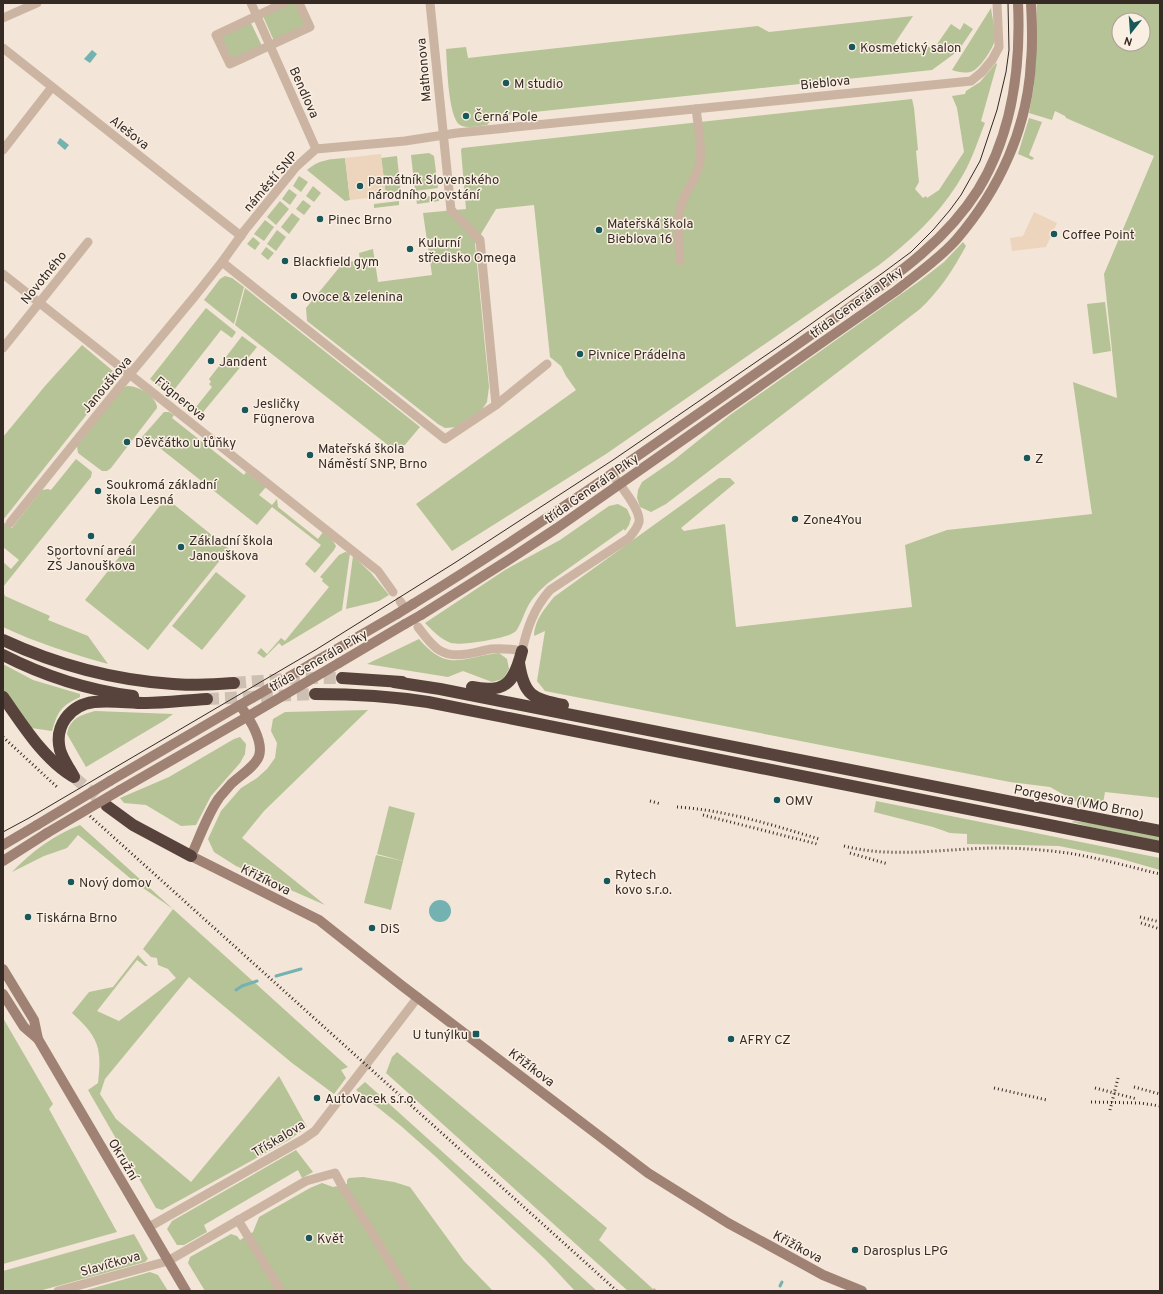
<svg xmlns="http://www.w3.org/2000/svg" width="1163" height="1294" viewBox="0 0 1163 1294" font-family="Overpass,sans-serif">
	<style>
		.green { fill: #b5c396; fill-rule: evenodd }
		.plaza { fill: #ecd5bc }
		.water { fill: #74b2b2 }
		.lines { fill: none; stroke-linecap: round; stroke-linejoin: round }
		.stream { stroke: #74b2b2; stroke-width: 3 }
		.highway-tunnel { stroke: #cdc0b3; stroke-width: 12; stroke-dasharray: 12 6; stroke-linecap: butt }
		.street { stroke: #ccb4a2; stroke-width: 9 }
		.secondary { stroke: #9f8274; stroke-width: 10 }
		.highway { stroke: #57433b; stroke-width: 12 }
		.tram { stroke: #362a25; stroke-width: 1 }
		.rail { stroke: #362a25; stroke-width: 3; stroke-dasharray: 1 3; stroke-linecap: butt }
		.secondary-bridge { stroke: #9f8274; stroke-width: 10 }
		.poi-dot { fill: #18585a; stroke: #faefe3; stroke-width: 1.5 }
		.labels { text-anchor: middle; stroke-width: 3; stroke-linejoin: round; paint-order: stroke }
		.poi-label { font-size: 13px; fill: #362a25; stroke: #faefe3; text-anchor: start }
		.street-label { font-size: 13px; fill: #362a25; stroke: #faefe3 }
	</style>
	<rect width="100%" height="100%" fill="#f3e5d7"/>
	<g class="green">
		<polygon points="288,3 295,3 305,25 274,41 263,16"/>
		<path d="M1037 3H1160V798L1105 792 1102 809 1082 805 1050 787 1010 782 545 691 537 681 545 631 534 636C534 621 545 608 554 597L719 478H730L735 483 681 528 684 531 725 524 736 627 912 607 905 545 947 530 1092 514 1073 382 1117 398 1104 274 1154 156 1066 118 1065 116 1055 111 1052 120 1029 113 1034 86ZM1119 20H1143V44H1119Z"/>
		<path d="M991 8C992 17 996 32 995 40 993 48 981 67 973 71 966 74 958 72 952 70Z"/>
		<path d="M913 16 895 43 908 53 912 46 920 51 925 44 933 50 951 24 960 30 964 23 973 29 958 51 932 70 495 116 487 125C479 126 467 129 460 125 448 118 447 63 446 49L466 47 468 58 758 26 769 32Z"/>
		<polygon points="250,21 262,46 232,60 221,36"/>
		<path d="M996 63 997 64 981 121 985 123C978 140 973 157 964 173 943 211 913 239 879 265L606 454 452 551 416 504 576 390 566 376 561 366 550 357 534 205 496 209 475 244 489 387 487 402 481 411 457 427 445 428 438 424 307 321 306 308 343 263 360 260 359 253 373 249 378 282 432 275 423 213 466 209 461 150 462 148 912 99 914 108 918 150 916 151 919 182 915 189 923 198 926 196 927 198 939 190 964 152 957 108 952 96 965 94 966 91 980 82Z"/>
		<polygon points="1029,118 1042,122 1029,155 1034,158 1032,160 1018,154"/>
		<polygon points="429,153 434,156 438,188 415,191 411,155"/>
		<polygon points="397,156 401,194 386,196 381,158"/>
		<path d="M345 158 350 200 345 201 307 170C318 160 330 159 345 158Z"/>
		<polygon points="299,176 308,182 301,192 293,186"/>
		<polygon points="313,186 321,193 314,202 306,196"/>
		<polygon points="289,189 297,195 290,205 282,199"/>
		<polygon points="438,195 439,201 417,204 416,198"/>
		<polygon points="303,200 311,206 304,215 296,209"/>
		<polygon points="280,201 289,209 276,225 267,217"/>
		<polygon points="399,201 399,205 374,208 374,204"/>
		<polygon points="292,213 300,219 289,234 281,227"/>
		<polygon points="265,220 274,227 264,241 254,234"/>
		<polygon points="277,230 286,237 276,251 267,244"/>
		<polygon points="253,237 260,243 255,250 247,244"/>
		<path d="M963 242 966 246C952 271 941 289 920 309L666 504 651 512 640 507 637 498 638 490 642 482 674 460 730 415 921 280 944 262Z"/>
		<polygon points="266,247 274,253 268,260 261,254"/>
		<polygon points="225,276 232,278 244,287 234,324 204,300 220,279"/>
		<polygon points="245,288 420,427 398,453 235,325"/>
		<polygon points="1105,302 1111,351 1093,354 1087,304"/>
		<polygon points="206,308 236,332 232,338 221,330 174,390 196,407 212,387 209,384 211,382 209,379 242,336 257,347 199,417 150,379"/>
		<polygon points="82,345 113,371 116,375 114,380 3,520 3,437 45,386"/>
		<path d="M127 386C138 385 157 397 157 408L111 468 107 471H102L78 453 77 446 123 388Z"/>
		<polygon points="164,412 169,412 174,415 172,418 244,475 246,472 266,487 259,495 272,505 277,499 278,507 318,539 323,532 333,541 336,546 334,550 315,573 305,564 321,545 272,507 257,525 151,441 146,447 141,444 141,440 142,437"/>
		<polygon points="76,459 91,471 92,472 91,477 3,587 3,562 11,569 19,560 3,547 3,524 5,523 12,528 42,490 48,489 51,490"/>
		<polygon points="166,498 229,549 148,650 85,600"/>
		<path d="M618 504 627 509 631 518 629 525 625 531 624 529 548 583C540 590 532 598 527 608 523 616 521 624 516 631 510 638 461 646 451 643 440 639 433 631 425 623L505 570 560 540 609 506Z"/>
		<polygon points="345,552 350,553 342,610 282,646 279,643 264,658 257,653 261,648 267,654 281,638 285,641 329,587 322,581 323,579 320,577 339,555"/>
		<polygon points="353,556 371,573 389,595 379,601 346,609"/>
		<polygon points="216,572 246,596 202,650 172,626"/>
		<path d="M3 591 5 596 50 616 48 620 88 636 108 664C72 654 37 643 3 627Z"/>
		<path d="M419 639C448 673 462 657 499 653L507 659 509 669 503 679 492 682 463 671 448 677 367 664Z"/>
		<path d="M3 664 33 680 80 694V697C61 706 58 711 52 731L31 728 3 691Z"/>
		<polygon points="368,710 264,811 242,838 325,905 236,866 214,852 208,839 221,811 241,788 257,778 267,769 275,758 277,743 271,731 273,719 285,712"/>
		<path d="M95 711 173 714 165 720 86 767 67 734C70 718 81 715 95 711Z"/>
		<polygon points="240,737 246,744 245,754 240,763 211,796 196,825 181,826 146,805 124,803 120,798 169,777 234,739"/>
		<polygon points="876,801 1160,858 1160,870 1118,858 1059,846 967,844 967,834 950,833 933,827 874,812"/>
		<polygon points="389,806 415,813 403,861 377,854"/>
		<polygon points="1073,821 1090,823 1160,836 1160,841 1090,827 1072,822"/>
		<path d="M80 825 348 1067 341 1070 346 1078 334 1094 292 1063 189 977 105 1079 100 1094 116 1119 191 1182 279 1076 307 1127 289 1140 162 1210 156 1208 88 1090 98 1083C99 1074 100 1064 99 1055 98 1037 84 1024 72 1013L89 992 113 987 138 955 148 966H145L137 960 97 1011 119 1021 176 978 168 969 158 965 157 958 151 957 143 949 173 909 136 883 78 835 67 848 44 856 12 872C31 852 54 835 80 825Z"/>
		<polygon points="376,855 403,861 391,910 364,903"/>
		<polygon points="3,1018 53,1104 49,1109 117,1232 3,1264"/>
		<polygon points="397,1052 607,1228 599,1240 653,1289 654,1288 658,1291 628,1291 386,1073 392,1057"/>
		<polygon points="365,1082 597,1291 575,1291 545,1259 436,1157 401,1126 356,1090"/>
		<polygon points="296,1150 313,1172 302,1178 298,1170 204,1225 207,1232 184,1245 177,1245 167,1229 172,1221"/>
		<polygon points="363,1177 394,1182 410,1187 464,1261 493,1291 205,1291 188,1263 190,1257 231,1234 237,1236 240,1240 253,1232 259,1217 310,1188 322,1183 333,1187 347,1184 347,1180 349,1178"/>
		<polygon points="134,1234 148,1259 145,1262 39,1291 3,1291 3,1271"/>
		<polygon points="150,1272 158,1275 168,1291 83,1291"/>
	</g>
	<g class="plaza">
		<polygon points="381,154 386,196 350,200 345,158"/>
		<polygon points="1034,212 1057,223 1046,247 1012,251 1010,238 1023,236"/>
	</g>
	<g class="water">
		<polygon points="92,50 97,54 90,63 84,59"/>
		<polygon points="60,138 69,145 65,150 57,143"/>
		<circle cx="440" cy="911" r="11"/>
	</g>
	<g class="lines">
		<g class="stream">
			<polyline points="276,976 301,969"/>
			<polyline points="236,990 242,986 257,981"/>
			<polyline points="780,1286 782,1282"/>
		</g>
		<g class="highway-tunnel">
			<polyline points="234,683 297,678 342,678"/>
			<polyline points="207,699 315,694"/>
			<polyline points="74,777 107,806"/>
		</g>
		<g class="street">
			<polyline points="251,3 316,149"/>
			<polyline points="284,3 216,35 230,64 310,27 299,3"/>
			<polyline points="430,3 451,210 480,240 496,405"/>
			<polyline points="3,18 37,3"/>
			<polyline points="3,48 241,236"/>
			<polyline points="3,150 52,87"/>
			<path d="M680 261C679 244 676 223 681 206 685 190 698 178 700 161 702 148 698 123 696 109"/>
			<polyline points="222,262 445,439 496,405 547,364"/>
			<polyline points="3,274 378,571 393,592"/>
			<polyline points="3,348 88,242"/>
			<polyline points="10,523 121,385 195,296 222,262 245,230 296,167 316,149 405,141 457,133 971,81 982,72 992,60 999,47 997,3"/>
			<polyline points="400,601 402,604"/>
			<path d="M418 627C424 635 431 645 439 650 455 660 474 652 491 649 501 648 511 649 522 651 527 628 534 608 550 590L629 538C633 533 637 529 639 522 641 509 619 484 612 474"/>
			<polyline points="238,1220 281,1291"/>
			<polyline points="149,1227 302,1140 315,1131 418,997"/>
			<polyline points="58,1291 168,1261 306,1181 335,1173 342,1186 370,1229 407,1291"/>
		</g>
		<g class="secondary">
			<path d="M413 604C534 530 649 448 765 367 794 347 824 326 853 305 900 273 947 239 978 190 1013 133 1021 68 1018 3"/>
			<path d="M421 615 510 559 557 528 897 290C917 274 939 259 956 240 999 190 1028 128 1031 61 1033 42 1032 22 1031 3"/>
			<polyline points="339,663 405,624"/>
			<polyline points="311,664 397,614"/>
			<path d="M110 781 240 705C248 717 264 740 259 756 255 767 239 776 231 784 227 789 223 793 219 798 207 815 200 837 191 856L319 920 401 985 648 1173 728 1223 772 1247 823 1275 862 1291"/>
			<polyline points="120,790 252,714"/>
			<polyline points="3,845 37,825"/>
			<polyline points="3,861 47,833"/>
			<polyline points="3,969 34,1020 38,1039 186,1291"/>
			<polyline points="3,994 24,1027 38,1039"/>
		</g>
		<g class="highway">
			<path d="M3 640C57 665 113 680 173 684 193 686 214 684 234 683"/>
			<path d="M3 655C44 676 88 690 133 696"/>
			<path d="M519 663C524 695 532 699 563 705"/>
			<polyline points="342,678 402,682"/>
			<polyline points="394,682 440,689 1160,831"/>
			<path d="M472 687C506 694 514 682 522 651"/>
			<path d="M315 694C353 694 390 696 428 702L1160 847"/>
			<path d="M3 697C23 725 42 757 72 776"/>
			<path d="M74 777C70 769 63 760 60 750 54 726 70 705 94 702 111 700 129 703 146 703 166 703 187 700 207 699"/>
			<polyline points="107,806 133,825 191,856"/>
		</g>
		<polyline class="tram" points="3,832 29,818 317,649 456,562 613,460 794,336 884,272 911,252 933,230 950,210 961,195 980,161 997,110 1006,72 1009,50 1008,3"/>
		<g class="rail">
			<polyline points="3,737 57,787"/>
			<polyline points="650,801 661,804"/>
			<path d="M677 807C725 810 773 825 819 839"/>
			<polyline points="703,815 817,844"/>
			<polyline points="90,816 617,1291"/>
			<path d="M844 846C894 859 947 848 998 848 1022 848 1045 850 1068 853 1099 858 1130 867 1160 874"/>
			<polyline points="850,853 888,864"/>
			<polyline points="1140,917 1160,922"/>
			<polyline points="1141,923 1160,929"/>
			<polyline points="1134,1087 1160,1094"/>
			<polyline points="994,1088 1047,1100"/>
			<polyline points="1095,1088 1137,1099"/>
			<polyline points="1091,1102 1140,1103 1160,1106"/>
			<polyline points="1110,1110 1118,1078"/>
		</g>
		<g class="secondary-bridge">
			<polyline points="397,614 413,604"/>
			<polyline points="405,624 421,615"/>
			<polyline points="240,705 311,664"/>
			<polyline points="252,714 339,663"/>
			<polyline points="37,825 110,781"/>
			<polyline points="47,833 120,790"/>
		</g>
	</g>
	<g class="poi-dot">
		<circle cx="852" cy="47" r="4"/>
		<circle cx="506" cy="83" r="4"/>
		<circle cx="466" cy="116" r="4"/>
		<circle cx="360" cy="186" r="4"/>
		<circle cx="320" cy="219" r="4"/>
		<circle cx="599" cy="230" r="4"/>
		<circle cx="1054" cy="234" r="4"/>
		<circle cx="410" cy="249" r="4"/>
		<circle cx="285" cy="261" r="4"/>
		<circle cx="294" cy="296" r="4"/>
		<circle cx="580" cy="354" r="4"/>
		<circle cx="211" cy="361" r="4"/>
		<circle cx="245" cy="410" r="4"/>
		<circle cx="127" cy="442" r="4"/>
		<circle cx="310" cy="455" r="4"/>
		<circle cx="1027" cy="458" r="4"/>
		<circle cx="98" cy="491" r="4"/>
		<circle cx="795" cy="519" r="4"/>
		<circle cx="91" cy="536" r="4"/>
		<circle cx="181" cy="547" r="4"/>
		<circle cx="777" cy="800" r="4"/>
		<circle cx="607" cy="881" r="4"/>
		<circle cx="71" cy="882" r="4"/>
		<circle cx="28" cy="917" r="4"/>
		<circle cx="372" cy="928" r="4"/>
		<rect x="472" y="1030" width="8" height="8" rx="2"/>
		<circle cx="731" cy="1039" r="4"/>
		<circle cx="317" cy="1098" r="4"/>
		<circle cx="309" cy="1238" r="4"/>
		<circle cx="855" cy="1250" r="4"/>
	</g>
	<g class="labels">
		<g class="poi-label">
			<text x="860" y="52">Kosmetický salon</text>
			<text x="514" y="88">M studio</text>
			<text x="474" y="121">Černá Pole</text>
			<text x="368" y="184">památník Slovenského<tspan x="368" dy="15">národního povstání</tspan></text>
			<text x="328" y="224">Pinec Brno</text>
			<text x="607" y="228">Mateřská škola<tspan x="607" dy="15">Bieblova 16</tspan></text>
			<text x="1062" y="239">Coffee Point</text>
			<text x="418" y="247">Kulurní<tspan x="418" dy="15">středisko Omega</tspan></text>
			<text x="293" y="266">Blackfield gym</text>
			<text x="302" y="301">Ovoce &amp; zelenina</text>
			<text x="588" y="359">Pivnice Prádelna</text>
			<text x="219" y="366">Jandent</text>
			<text x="253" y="408">Jesličky<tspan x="253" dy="15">Fügnerova</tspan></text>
			<text x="135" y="447">Děvčátko u tůňky</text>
			<text x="318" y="453">Mateřská škola<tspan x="318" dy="15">Náměstí SNP, Brno</tspan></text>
			<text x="1035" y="463">Z</text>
			<text x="106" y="489">Soukromá základní<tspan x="106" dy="15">škola Lesná</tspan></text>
			<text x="803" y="524">Zone4You</text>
			<text x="189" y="545">Základní škola<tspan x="189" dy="15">Janouškova</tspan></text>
			<text x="91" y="555" text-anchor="middle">Sportovní areál<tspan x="91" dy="15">ZŠ Janouškova</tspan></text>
			<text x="785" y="805">OMV</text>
			<text x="615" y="879">Rytech<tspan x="615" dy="15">kovo s.r.o.</tspan></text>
			<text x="79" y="887">Nový domov</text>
			<text x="36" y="922">Tiskárna Brno</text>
			<text x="380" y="933">DiS</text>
			<text x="468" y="1039" text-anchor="end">U tunýlku</text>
			<text x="739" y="1044">AFRY CZ</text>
			<text x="325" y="1103">AutoVacek s.r.o.</text>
			<text x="317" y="1243">Květ</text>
			<text x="863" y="1255">Darosplus LPG</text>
		</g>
		<g class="street-label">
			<text transform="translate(423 70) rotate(-95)" y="5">Mathonova</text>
			<text transform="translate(825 82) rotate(-6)" y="5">Bieblova</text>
			<text transform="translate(305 92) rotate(66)" y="5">Bendlova</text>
			<text transform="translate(130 132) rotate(38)" y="5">Alešova</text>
			<text transform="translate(270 181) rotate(-49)" y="5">náměstí SNP</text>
			<text transform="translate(43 277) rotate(-51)" y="5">Novotného</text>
			<text transform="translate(856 302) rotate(-36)" y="5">třída Generála Píky</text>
			<text transform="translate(106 384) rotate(-50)" y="5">Janouškova</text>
			<text transform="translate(181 398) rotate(39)" y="5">Fügnerova</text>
			<text transform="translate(591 488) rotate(-35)" y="5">třída Generála Píky</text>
			<text transform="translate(318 660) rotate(-30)" y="5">třída Generála Píky</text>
			<text transform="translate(1079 801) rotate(11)" y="5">Porgesova (VMO Brno)</text>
			<text transform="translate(266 879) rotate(26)" y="5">Křižíkova</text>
			<text transform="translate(532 1067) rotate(37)" y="5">Křižíkova</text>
			<text transform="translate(278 1138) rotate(-31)" y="5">Třískalova</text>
			<text transform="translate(124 1159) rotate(59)" y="5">Okružní</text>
			<text transform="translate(798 1246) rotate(28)" y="5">Křižíkova</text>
			<text transform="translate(110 1263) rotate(-16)" y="5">Slavíčkova</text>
		</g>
	</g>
	<rect width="1163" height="1294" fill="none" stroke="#362a25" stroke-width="8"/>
	<g transform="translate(1131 32) rotate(197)"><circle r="19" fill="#faefe3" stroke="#aca097"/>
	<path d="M0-3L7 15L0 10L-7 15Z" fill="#18585a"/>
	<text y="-6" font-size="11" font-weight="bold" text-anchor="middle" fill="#362a25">N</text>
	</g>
</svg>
